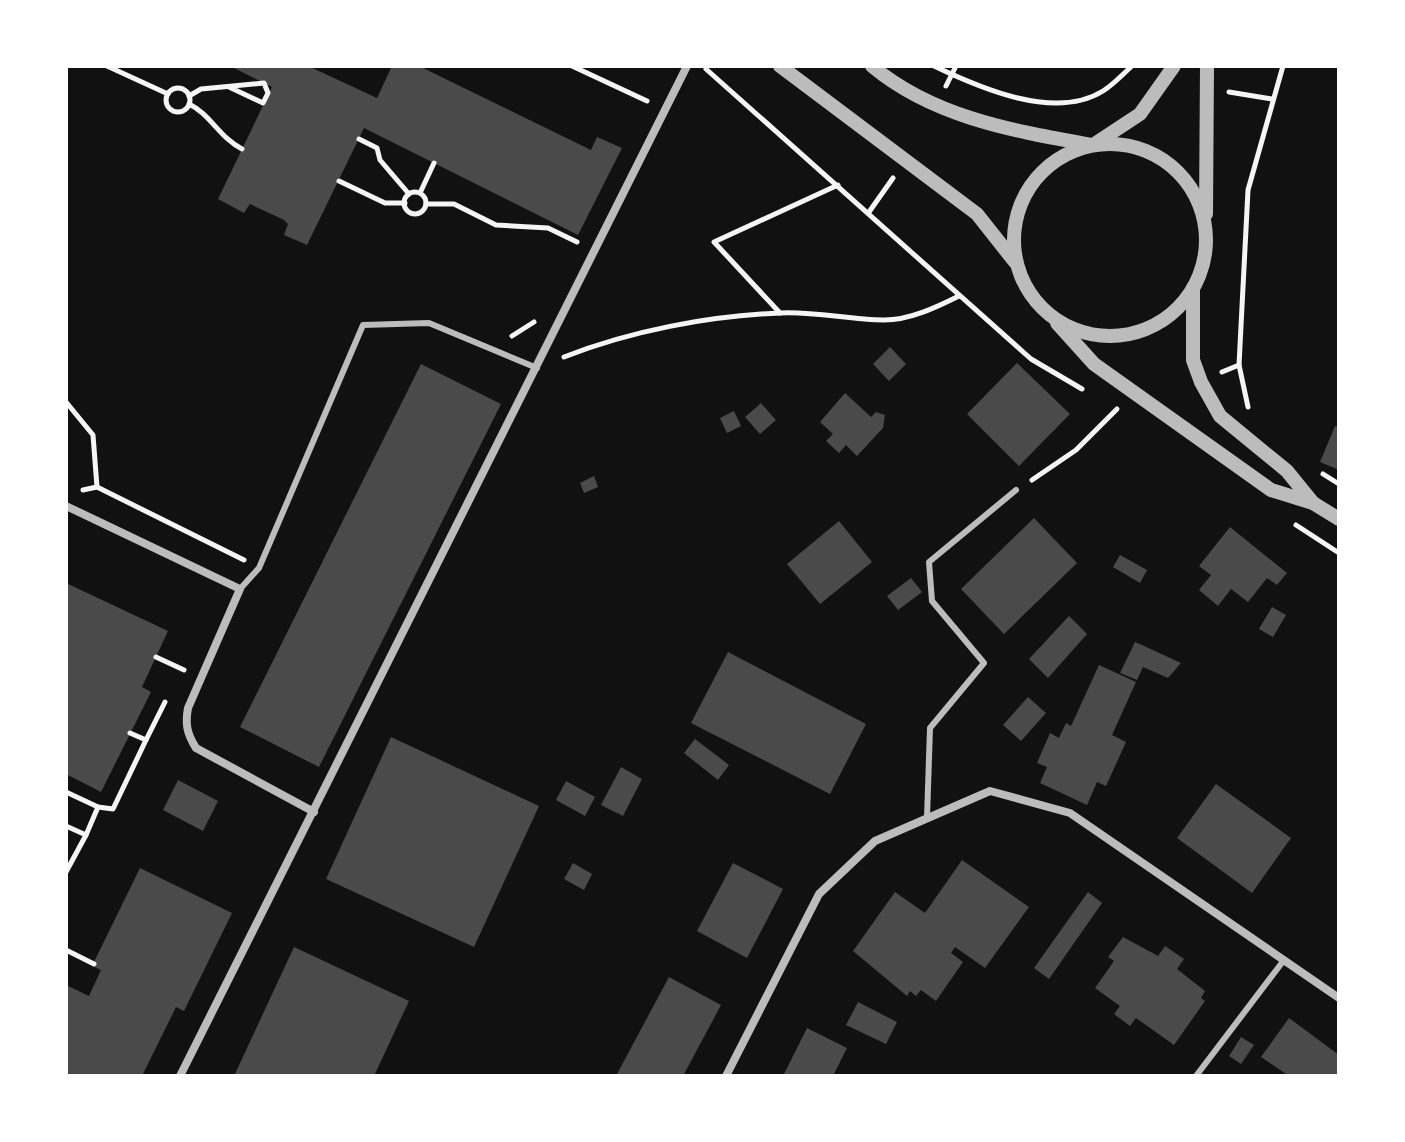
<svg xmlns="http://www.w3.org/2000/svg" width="1405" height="1142" viewBox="0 0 1405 1142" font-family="'Varela Round',sans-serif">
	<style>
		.building { fill: #4a4a4a }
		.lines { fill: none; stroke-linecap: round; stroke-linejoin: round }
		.path { stroke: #f5f5f5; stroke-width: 5 }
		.service { stroke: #bcbcbc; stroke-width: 6 }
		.minor { stroke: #bcbcbc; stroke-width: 8 }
		.tertiary { stroke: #bcbcbc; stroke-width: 14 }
	</style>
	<rect width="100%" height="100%" fill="#111"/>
	<g class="building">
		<polygon points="230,66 308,66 377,98 392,66 419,66 591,150 597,137 622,148 578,235 364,128 307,245 284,235 288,224 284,220 250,204 244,213 218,199 272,87"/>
		<polygon points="890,347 906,364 889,381 873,364"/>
		<polygon points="1017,363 1070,414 1019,466 967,414"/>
		<polygon points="421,364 501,404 319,767 240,727"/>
		<polygon points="845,393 871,417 876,412 885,415 883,428 857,456 846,445 839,453 826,441 833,434 820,422"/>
		<polygon points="761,403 776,420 760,434 745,417"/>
		<polygon points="734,411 741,426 727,433 720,418"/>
		<polygon points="1335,426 1339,427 1339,470 1320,462"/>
		<polygon points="594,476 598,487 584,493 580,483"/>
		<polygon points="1034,518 1077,563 1004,634 961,589"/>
		<polygon points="839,521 872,562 820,604 787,564"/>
		<polygon points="1230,527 1287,573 1277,585 1267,578 1248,602 1231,589 1218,606 1199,590 1211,575 1199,566"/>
		<polygon points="1120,555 1147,570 1140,583 1113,567"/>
		<polygon points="911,578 922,592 898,610 887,596"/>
		<polygon points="66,583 168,631 142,687 151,692 101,792 66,774"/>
		<polygon points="1272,607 1286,615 1273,637 1259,629"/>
		<polygon points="1069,616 1087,634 1048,678 1029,659"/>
		<polygon points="1135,642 1142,645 1181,663 1168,678 1143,667 1137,680 1120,673"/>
		<polygon points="728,652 866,724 830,794 691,723"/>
		<polygon points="1099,665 1136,682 1112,735 1126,742 1106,786 1097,782 1087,805 1040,783 1047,767 1037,763 1050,733 1059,738 1066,723 1071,726"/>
		<polygon points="1028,697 1046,713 1021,741 1003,725"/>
		<polygon points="391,737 539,806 474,947 326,879"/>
		<polygon points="695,739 729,765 718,780 684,753"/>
		<polygon points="621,767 642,779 623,816 601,805"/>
		<polygon points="178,780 218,801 203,831 163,810"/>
		<polygon points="566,781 595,797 585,816 556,800"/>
		<polygon points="1216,784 1291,838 1252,893 1177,838"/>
		<polygon points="962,860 1029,907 985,968 955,947 951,953 963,962 936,1001 921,990 916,996 910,991 907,996 853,951 895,892 925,913"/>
		<polygon points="573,863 592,874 584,890 564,879"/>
		<polygon points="733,863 783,889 747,958 697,931"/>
		<polygon points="140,868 232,913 184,1011 176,1007 142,1076 66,1076 66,985 89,996 101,970 92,966"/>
		<polygon points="1088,892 1102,903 1049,979 1034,968"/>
		<polygon points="1123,937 1158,956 1165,946 1184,959 1177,969 1205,991 1201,998 1205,1001 1174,1045 1136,1018 1130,1026 1114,1014 1120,1006 1095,988 1114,961 1108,957"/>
		<polygon points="294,947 409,1001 374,1076 234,1076"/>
		<polygon points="669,977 721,1005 683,1076 620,1076 617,1074"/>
		<polygon points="858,1002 897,1022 886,1044 846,1025"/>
		<polygon points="1289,1018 1339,1055 1339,1076 1289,1076 1261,1057"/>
		<polygon points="807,1028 847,1048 833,1076 783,1076"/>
		<polygon points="1241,1037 1254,1045 1241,1064 1229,1056"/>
	</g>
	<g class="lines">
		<g class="path">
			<polyline points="107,66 168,94"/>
			<polyline points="572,66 647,101"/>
			<path d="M934 66C980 88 1055 121 1103 91 1113 85 1123 74 1132 66"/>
			<polyline points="706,69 1031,359 1082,389"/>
			<polyline points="946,86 956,66"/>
			<circle cx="178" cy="100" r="12"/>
			<polyline points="1229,92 1272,99"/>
			<polyline points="189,96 201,89 264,83 268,93 263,103 229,87"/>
			<path d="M189 104C210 114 220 138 242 149"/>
			<polyline points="359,139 377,148 380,160 409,194"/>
			<polyline points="339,181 385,203 405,203"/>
			<circle cx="415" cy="203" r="11"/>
			<polyline points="420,193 434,163"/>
			<polyline points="426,204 454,204 496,225 548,228 577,242"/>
			<polyline points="869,212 893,178"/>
			<polyline points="780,313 714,242 838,185"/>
			<polyline points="512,336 534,322"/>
			<path d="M564 357C630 331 708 316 780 313 815 311 849 320 884 320 910 320 937 307 959 296"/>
			<polyline points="1222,372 1239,365"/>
			<polyline points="66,402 93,435 97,487"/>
			<polyline points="1248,407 1239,365 1248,190 1283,66"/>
			<polyline points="1323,474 1339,484"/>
			<polyline points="1032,480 1076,450 1117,409"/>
			<polyline points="83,490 97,487 244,560"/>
			<polyline points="1296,525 1339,553"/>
			<polyline points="156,657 184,670"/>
			<polyline points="146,740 165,702"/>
			<polyline points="66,792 98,807 86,835 66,826"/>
			<polyline points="98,807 113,809 146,740 130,733"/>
			<polyline points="66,872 86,835"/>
			<polyline points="66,950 94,964"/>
		</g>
		<g class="service">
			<polyline points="240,589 259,568 363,325 429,323 537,368"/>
			<polyline points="927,818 930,728 984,663 932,601 929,562 1016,490"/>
			<polyline points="1196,1076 1284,960"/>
		</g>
		<g class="minor">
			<path d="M66 506 240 589 188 708C185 724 187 734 196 748L314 812"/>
			<polyline points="180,1076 687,66"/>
			<polyline points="726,1076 819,894 875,841 990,791 1070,813 1339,998"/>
		</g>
		<g class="tertiary">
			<polyline points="780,66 977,214 1015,262"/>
			<path d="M872 66C934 118 1015 131 1092 145"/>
			<polyline points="1096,143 1140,114 1174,66"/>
			<circle cx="1110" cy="240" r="96"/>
			<polyline points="1206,214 1207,66"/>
			<polyline points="1193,288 1193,360 1201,382 1220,416 1287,471 1313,503"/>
			<polyline points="1057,323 1094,364 1271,490 1313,503 1339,519"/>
		</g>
	</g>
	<rect width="1405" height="1142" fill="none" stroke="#ffffff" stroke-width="136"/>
</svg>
